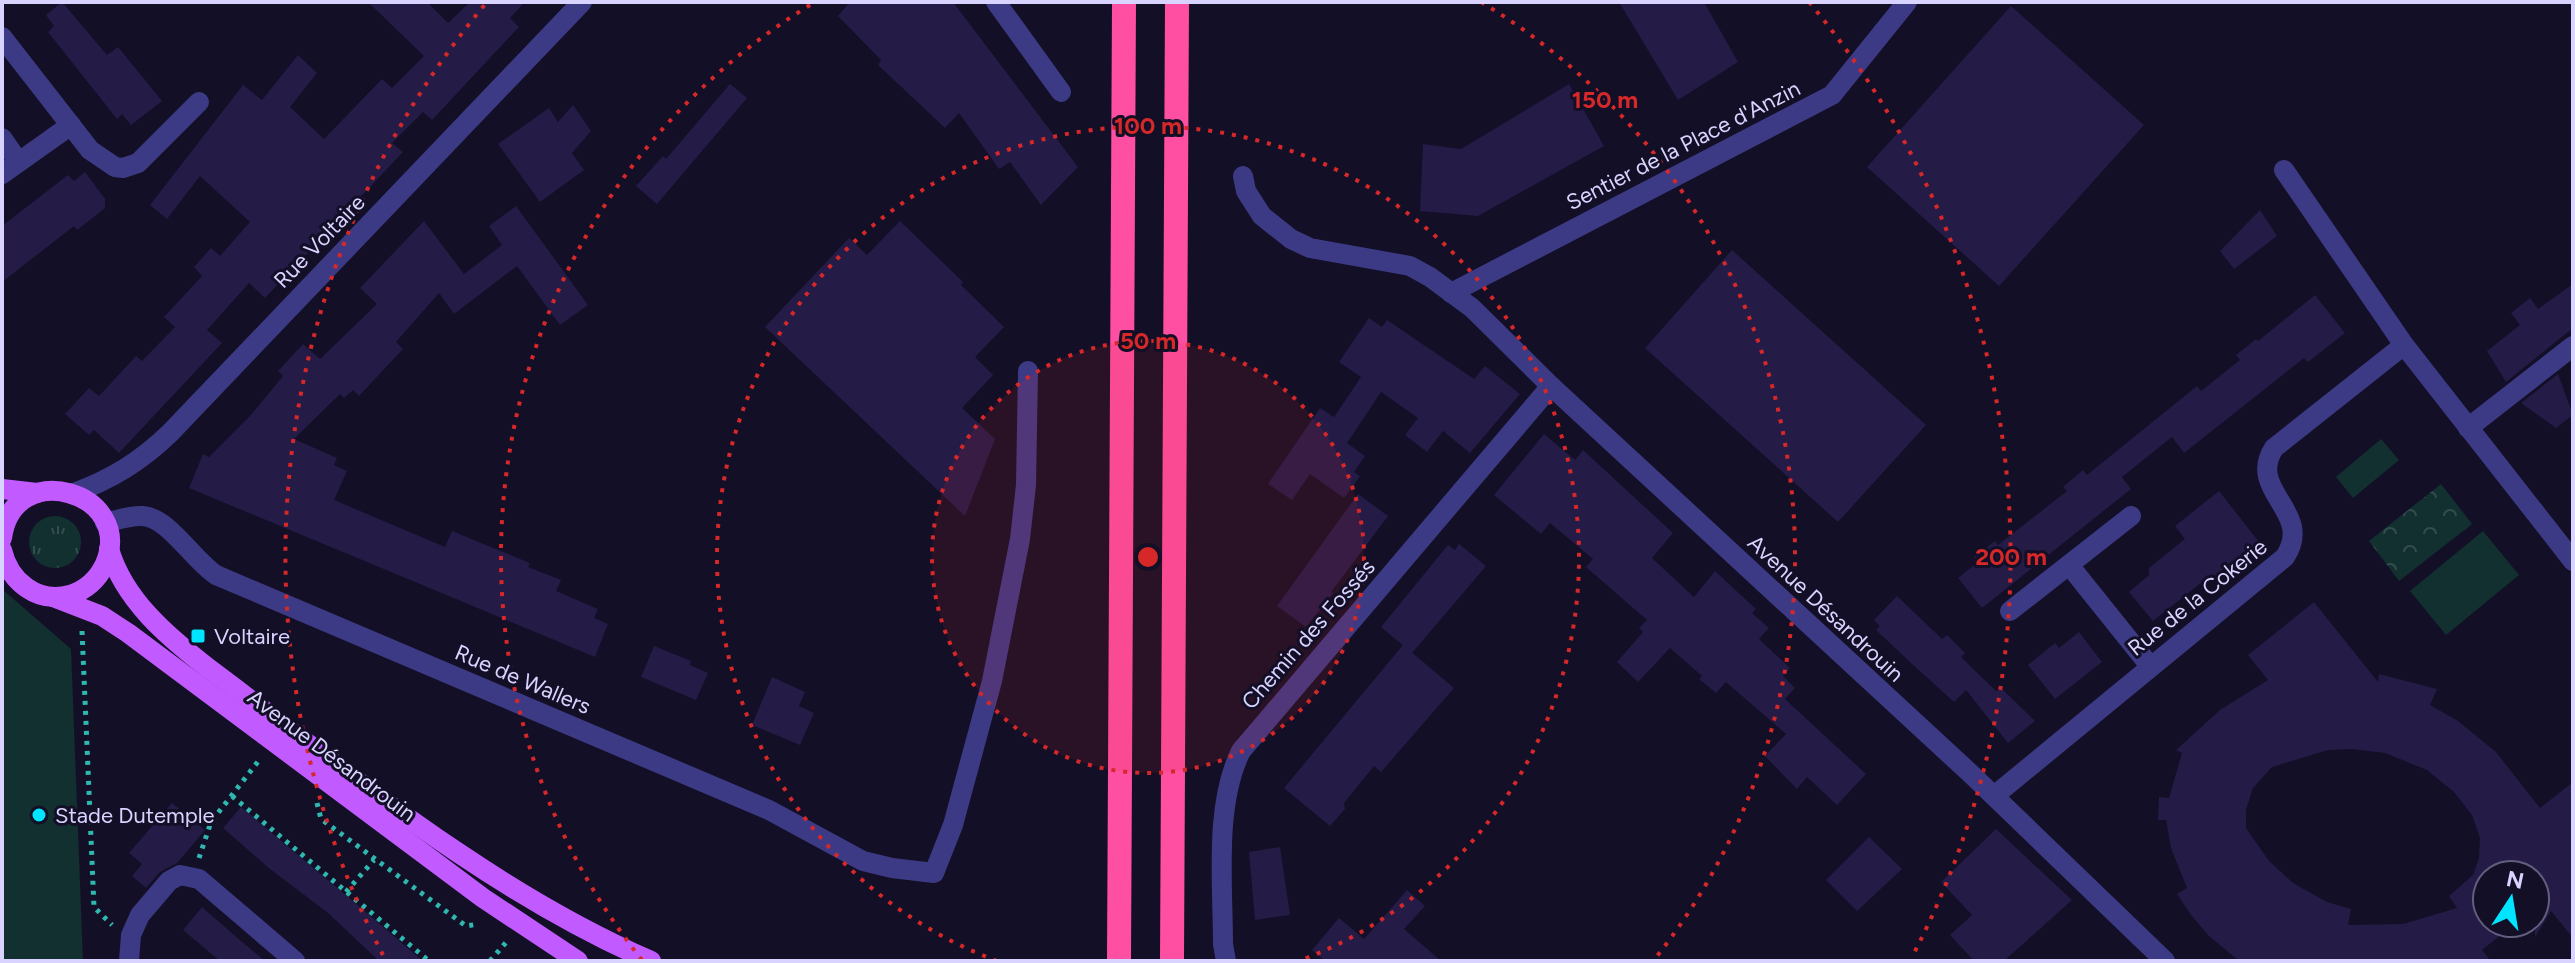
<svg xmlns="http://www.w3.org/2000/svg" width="2575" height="963" viewBox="0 0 2575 963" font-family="Figtree,sans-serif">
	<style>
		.grass { fill: url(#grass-tufts) }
		.park { fill: url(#park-crowns) }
		.pitch { fill: #12302f }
		.building { fill: #241b47; fill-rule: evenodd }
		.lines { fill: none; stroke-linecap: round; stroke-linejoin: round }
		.path { stroke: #2fb8b0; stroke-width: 5; stroke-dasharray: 4 6; stroke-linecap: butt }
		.minor { stroke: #3d3a85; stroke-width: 20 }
		.major { stroke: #c25bff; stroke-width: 20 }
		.highway { stroke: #ff4fa3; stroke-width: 24 }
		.ring { fill: none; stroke: #d62828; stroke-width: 4; stroke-dasharray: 4 8 }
		.poi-dot { fill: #00e5ff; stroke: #130f26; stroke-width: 3 }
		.labels { text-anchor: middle; stroke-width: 6; stroke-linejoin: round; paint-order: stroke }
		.street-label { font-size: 22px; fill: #d9d4ff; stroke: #130f26 }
		.poi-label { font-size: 22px; fill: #d9d4ff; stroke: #130f26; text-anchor: start }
		.centre { fill: #d62828; stroke: #130f26; stroke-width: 4 }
		.ring-label { font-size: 24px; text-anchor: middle; font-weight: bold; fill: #d62828; stroke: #130f26; stroke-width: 6; stroke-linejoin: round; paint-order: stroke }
	</style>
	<defs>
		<pattern id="grass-tufts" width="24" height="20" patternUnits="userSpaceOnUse" patternTransform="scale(2)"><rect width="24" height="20" fill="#12302f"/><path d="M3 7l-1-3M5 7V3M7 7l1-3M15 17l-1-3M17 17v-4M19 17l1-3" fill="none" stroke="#344d4e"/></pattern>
		<pattern id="park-crowns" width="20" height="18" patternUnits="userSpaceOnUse" patternTransform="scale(2)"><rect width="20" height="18" fill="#12302f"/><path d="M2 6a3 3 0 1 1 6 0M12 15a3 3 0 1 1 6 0" fill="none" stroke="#344d4e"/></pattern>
	</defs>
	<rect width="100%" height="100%" fill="#130f26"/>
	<circle class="grass" cx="55" cy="542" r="26"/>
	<polygon class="park" points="2441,484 2472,524 2399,581 2369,541"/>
	<g class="pitch">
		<polygon points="2381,439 2399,460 2353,498 2336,477"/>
		<polygon points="2483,531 2519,575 2446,635 2410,591"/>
		<polygon points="2,589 71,649 83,961 2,961"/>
	</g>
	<g class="building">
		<polygon points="62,2 107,55 118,47 162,101 131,125 122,114 117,119 48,32 54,26 46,15"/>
		<polygon points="368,2 427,2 448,23 470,2 525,2 510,18 519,27 432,120 423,112 392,143 403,152 265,298 249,283 207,330 222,343 119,453 94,430 89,435 65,414 89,388 99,396 136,356 142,361 175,327 164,317 202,276 194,267 211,248 220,256 250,222 200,176 167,219 150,205 243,85 262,100 298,55 317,73 290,107 324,139 382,79 392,88 424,56"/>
		<polygon points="850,2 953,2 1078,167 1041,205 1010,162 999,169 959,113 945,128 878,65 881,60 838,16"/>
		<polygon points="1619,2 1704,2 1738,62 1678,100"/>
		<polygon points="2011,6 2144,125 1999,286 1867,167"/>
		<polygon points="730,84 747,98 657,204 636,186 663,156 666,159"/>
		<polygon points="1569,84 1604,146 1478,216 1420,211 1423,144 1461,149"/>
		<polygon points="573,105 591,131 572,153 584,170 540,202 498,144 549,108 558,122"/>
		<polygon points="85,172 105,199 105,208 77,230 74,226 2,282 2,226 68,175 74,181"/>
		<polygon points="516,206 588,305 560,325 517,266 454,314 439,293 396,342 403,349 359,396 353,390 344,398 340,394 294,439 337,458 334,465 347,471 334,500 445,547 452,531 530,563 528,567 561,580 556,591 598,609 594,618 608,624 595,657 189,488 203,454 209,457 250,416 283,376 278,371 303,344 320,359 377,304 360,288 424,221 464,274 502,245 489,226"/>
		<polygon points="2260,210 2277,236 2234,269 2220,251"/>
		<polygon points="900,221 963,282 961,285 1004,327 975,357 993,375 962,408 995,439 965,516 765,327 849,238 867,255"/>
		<polygon points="1732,250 1926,425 1838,522 1645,348"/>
		<polygon points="2573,284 2573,328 2506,382 2487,351 2520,325 2511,313 2530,298 2538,309"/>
		<polygon points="2315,295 2345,333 2308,362 2304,358 2184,453 2172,437 2122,477 2131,489 1982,608 1958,578 1978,562 1974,557 1995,541 1998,545 2067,491 2063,487 2083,470 2087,475 2197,386 2201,391 2240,360 2236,355 2256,339 2258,341"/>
		<polygon points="1369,318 1382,327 1387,320 1474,379 1485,366 1520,394 1470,453 1443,431 1427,452 1405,435 1418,418 1381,392 1347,443 1365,456 1354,472 1360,476 1344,498 1310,474 1292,500 1268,484 1320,408 1334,417 1361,377 1339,362"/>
		<polygon points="2558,374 2573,415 2556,428 2521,403"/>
		<polygon points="1544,434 1575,460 1583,450 1673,533 1652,558 1694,597 1715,571 1756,609 1752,613 1769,628 1759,639 1790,668 1783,676 1795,688 1785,699 1866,774 1837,805 1807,777 1797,789 1765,756 1786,734 1726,682 1716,693 1699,679 1702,676 1670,648 1638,682 1617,662 1643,632 1639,628 1647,620 1586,567 1593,559 1550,523 1541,534 1494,495"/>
		<polygon points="2219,491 2259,542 2215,577 2212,574 2153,621 2129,592 2149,575 2149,568 2185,539 2175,526"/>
		<polygon points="1358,494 1388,516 1331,592 1333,593 1306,627 1277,606"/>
		<polygon points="1459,544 1486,566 1412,653 1381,627 1448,545 1455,550"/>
		<polygon points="1897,596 1942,639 1947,635 1965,653 1961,657 1996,691 2001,688 2035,721 2008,743 1966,690 1954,702 1912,664 1876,630 1880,626 1874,620"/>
		<path d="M2314 602 2378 682 2379 674 2437 689 2430 705 2458 721 2496 752 2540 808 2573 782V938L2551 911 2535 937V875H2487V923H2516L2482 950 2491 961H2239L2208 935 2191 915 2177 894 2187 888 2171 848 2166 820H2158L2159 797 2169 798 2182 753 2176 750 2220 710 2268 680 2248 655ZM2352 749 2385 753 2427 770 2454 792 2472 815 2480 838 2479 858 2473 875 2449 896 2457 908 2403 924 2348 925 2351 909 2327 902 2293 883 2269 861 2246 828V810L2253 788 2272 767 2328 750Z"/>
		<polygon points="2079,632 2102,662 2055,699 2028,665 2055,643 2059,648"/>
		<polygon points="1403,645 1454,688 1381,772 1374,766 1344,803 1345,809 1330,826 1284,788"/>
		<polygon points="654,646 691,661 690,665 708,673 696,700 641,677"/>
		<polygon points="772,677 805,692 799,706 814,713 800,745 752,725"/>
		<polygon points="172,803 205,830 177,863 160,872 146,888 132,876 142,864 129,853"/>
		<polygon points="241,807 360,907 423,961 379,961 328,913 270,869 223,828"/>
		<polygon points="1996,829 2072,900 2004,961 1974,961 1950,935 1972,915 1941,882"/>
		<polygon points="1869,837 1902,869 1857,911 1826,880"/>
		<polygon points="1280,847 1290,915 1255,920 1249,852"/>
		<polygon points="1407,890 1425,906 1404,929 1441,961 1325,961 1312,950 1339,918 1364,939"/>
		<polygon points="202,907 241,941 265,961 220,961 183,930"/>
	</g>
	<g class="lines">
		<g class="path">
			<polyline points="82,631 94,907 112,925"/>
			<polyline points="232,796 429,961"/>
			<polyline points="317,803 321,819 466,926 479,924"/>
			<polyline points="199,858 211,822 260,759"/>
			<polyline points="346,892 374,860"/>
			<polyline points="490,961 508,940"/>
		</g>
		<g class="minor">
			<polyline points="996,2 1061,92"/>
			<polyline points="2,37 90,150 115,167 123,168 138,163 199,102"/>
			<polyline points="2,138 18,161"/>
			<polyline points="2284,170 2404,345 2573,561"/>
			<polyline points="2,174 71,125"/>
			<polyline points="1243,176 1246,191 1262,216 1291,239 1310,248 1410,266 1430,277 1472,308 1551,386 1971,774 2165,961"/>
			<polyline points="1451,293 1832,95 1907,2"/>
			<polyline points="2468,428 2573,346"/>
			<path d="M74 493C112 479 141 461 170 433L582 2"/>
			<path d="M105 523C117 520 130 515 143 516 169 518 192 559 216 575L769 810 863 861 892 868 934 873 953 825 992 681 1020 539 1026 485 1028 371"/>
			<polyline points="2069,565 2150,666"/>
			<polyline points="2010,611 2131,516"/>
			<path d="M1994 796 2285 557C2315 512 2246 491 2274 448L2404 345"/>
			<polyline points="129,961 131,935 140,915 169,881 180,875 199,879 295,961"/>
			<path d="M1226 961 1223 944C1223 884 1214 805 1241 751L1551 386"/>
		</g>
		<g class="major">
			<polyline points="2,489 37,493"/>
			<path d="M2 538C13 456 136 492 105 564 98 579 86 590 70 595 37 604 9 581 2 550"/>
			<path d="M109 549C124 600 167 636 208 668 350 774 488 890 651 961"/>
			<polyline points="53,597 102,616 128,633 483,898 578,961"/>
		</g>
		<g class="highway">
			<polyline points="1119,961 1124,2"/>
			<polyline points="1172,961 1177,2"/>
		</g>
	</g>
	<circle cx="1148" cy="557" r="216" fill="#d62828" fill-opacity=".12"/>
	<g class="ring">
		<circle cx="1148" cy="557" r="216"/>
		<path d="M997 961A431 431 0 1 1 1299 961"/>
		<path d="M642 960A647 647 0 0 1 815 2M1481 2A647 647 0 0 1 1654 960"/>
		<path d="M383 955A863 863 0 0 1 487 2M1809 2A863 863 0 0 1 1913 955"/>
	</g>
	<g class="poi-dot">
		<rect x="190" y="628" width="16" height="16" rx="4"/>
		<circle cx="39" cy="815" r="8"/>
	</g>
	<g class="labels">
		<g class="street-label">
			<text transform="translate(1683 145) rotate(-27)" y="8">Sentier de la Place d'Anzin</text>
			<text transform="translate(319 241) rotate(-46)" y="8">Rue Voltaire</text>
			<text transform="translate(2197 597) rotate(-39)" y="8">Rue de la Cokerie</text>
			<text transform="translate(1826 608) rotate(43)" y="8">Avenue Désandrouin</text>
			<text transform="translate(1308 634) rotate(-49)" y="8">Chemin des Fossés</text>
			<text transform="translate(523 679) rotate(23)" y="8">Rue de Wallers</text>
			<text transform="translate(332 755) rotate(37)" y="8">Avenue Désandrouin</text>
		</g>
		<g class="poi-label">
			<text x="214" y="644">Voltaire</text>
			<text x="55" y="823">Stade Dutemple</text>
		</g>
	</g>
	<circle cx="1148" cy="557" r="12" class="centre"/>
	<g class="ring-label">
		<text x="1605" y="108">150 m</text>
		<text x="1148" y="134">100 m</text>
		<text x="1148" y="349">50 m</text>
		<text x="2011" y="565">200 m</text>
	</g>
	<rect width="2575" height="963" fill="none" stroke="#d9d4ff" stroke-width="8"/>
	<g transform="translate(2511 899) rotate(12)"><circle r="38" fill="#130f26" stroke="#625e7d" stroke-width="2"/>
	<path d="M0-6L14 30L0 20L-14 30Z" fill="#00e5ff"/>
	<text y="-12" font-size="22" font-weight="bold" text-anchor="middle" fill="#d9d4ff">N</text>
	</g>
</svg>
